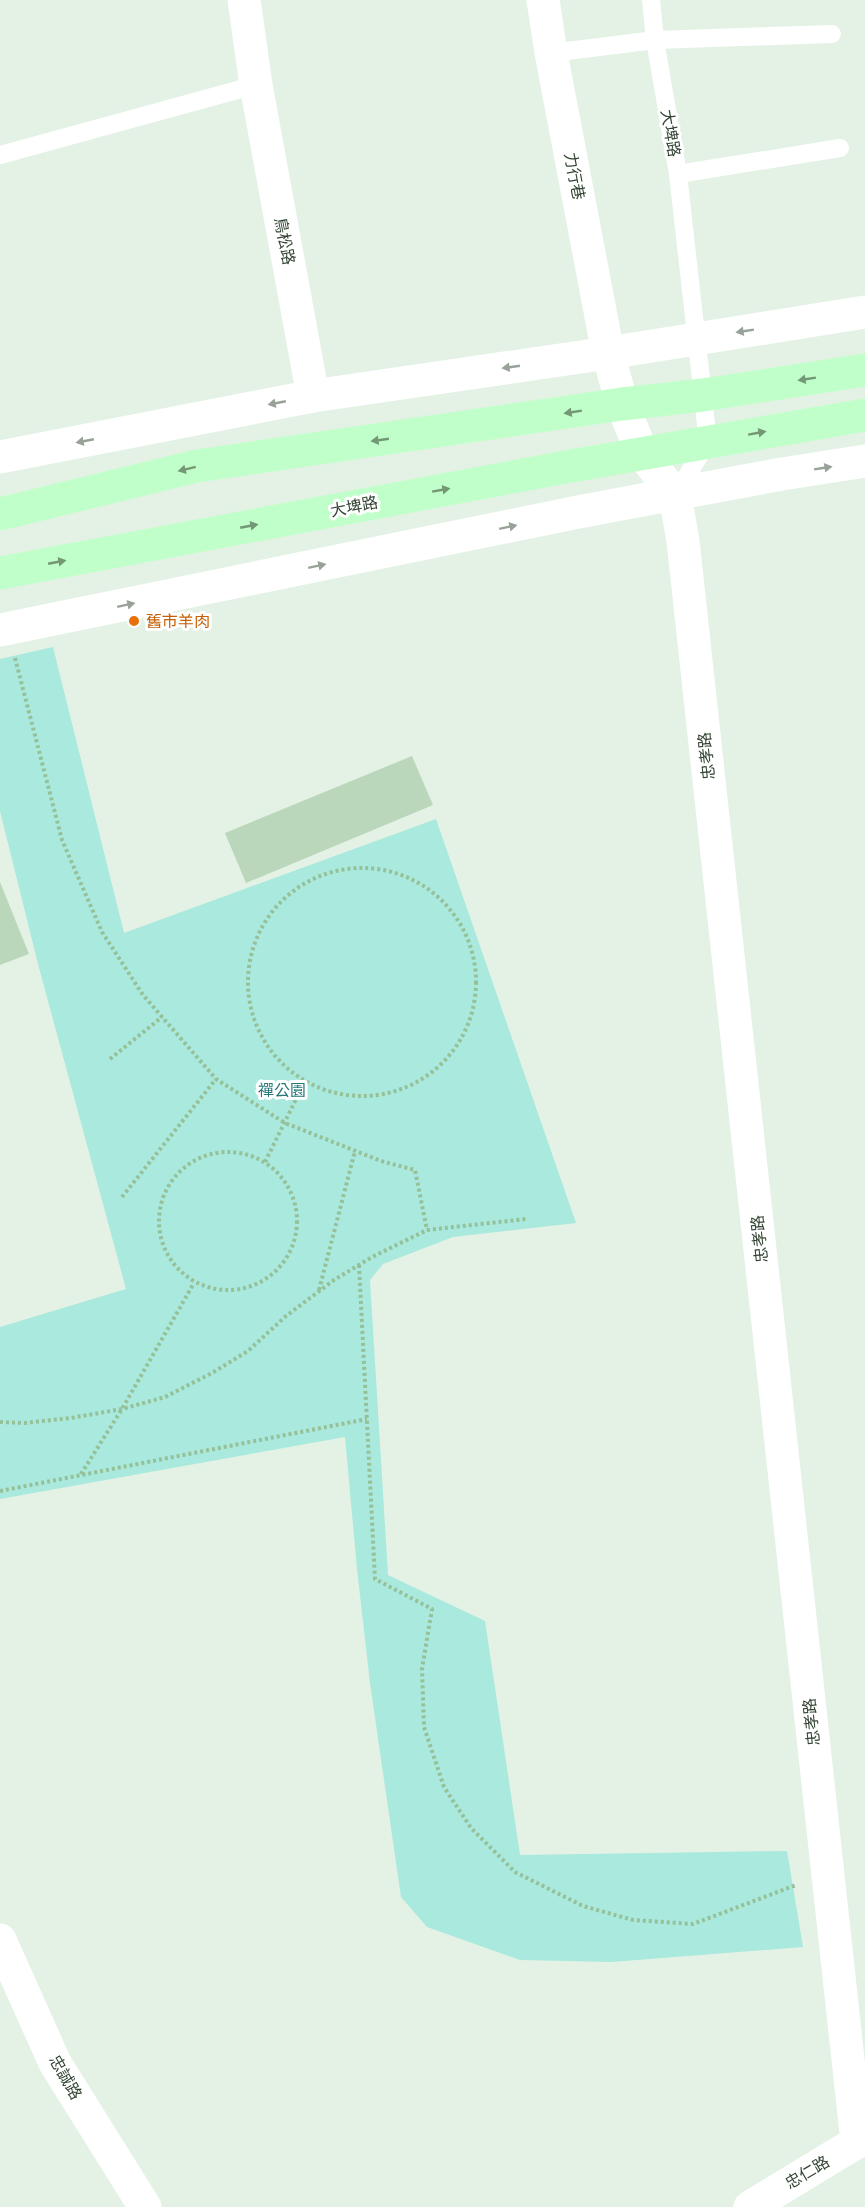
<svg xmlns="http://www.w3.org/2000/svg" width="865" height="2207" viewBox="0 0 865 2207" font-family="'Roboto Condensed','Noto Sans TC',sans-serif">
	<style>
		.green { fill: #a9e9de }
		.building { fill: #bbd7bb }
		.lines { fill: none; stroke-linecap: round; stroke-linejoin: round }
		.path { stroke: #96c097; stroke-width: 4; stroke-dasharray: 3 3; stroke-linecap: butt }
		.service { stroke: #fff; stroke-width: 18 }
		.minor { stroke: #fff; stroke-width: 33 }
		.secondary { stroke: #c0ffc9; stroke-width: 33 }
		.oneway { fill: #99a299 }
		.oneway2 { fill: #729876 }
		.food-dot { fill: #e8710a; stroke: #fff; stroke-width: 2 }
		.labels { text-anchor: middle; stroke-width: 6; stroke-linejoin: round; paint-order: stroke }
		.street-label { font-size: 16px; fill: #343; stroke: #fff }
		.food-label { font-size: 16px; fill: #c56008; stroke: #fff; text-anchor: start }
		.park-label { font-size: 16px; fill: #257777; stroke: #fff }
	</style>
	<rect width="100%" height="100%" fill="#e3f2e4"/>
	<polygon class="green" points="53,647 124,933 436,819 576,1223 453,1237 383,1264 370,1280 388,1575 485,1621 520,1855 787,1851 803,1947 611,1962 520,1960 427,1927 401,1897 370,1683 357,1569 345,1437 0,1499 0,1327 126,1289 38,964 0,811 0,659"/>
	<g class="building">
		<polygon points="412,756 433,805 246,883 225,833"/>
		<polygon points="0,882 29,954 0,965"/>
	</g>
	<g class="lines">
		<g class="path">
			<polyline points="15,658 62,840 102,932 143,995 216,1079 285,1123 381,1161 415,1170 427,1230"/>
			<circle cx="362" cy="982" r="114"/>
			<polyline points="110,1059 162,1017"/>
			<circle cx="228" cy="1221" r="69"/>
			<polyline points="265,1162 305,1081"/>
			<polyline points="122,1197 216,1079"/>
			<polyline points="359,1265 375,1579 432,1609 422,1669 424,1727 444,1787 471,1828 515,1872 583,1906 633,1920 693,1924 796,1885"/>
			<polyline points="319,1290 355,1151"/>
			<polyline points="0,1422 24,1423 71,1418 122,1409 165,1397 212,1373 248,1351 286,1316 334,1280 372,1257 427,1230 526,1219"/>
			<polyline points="81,1474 122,1409 194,1283"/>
			<polyline points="0,1491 367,1419"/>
		</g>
		<g class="service">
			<polyline points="651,0 655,40 678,174 708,442 675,495"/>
			<polyline points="551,53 655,40 832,34"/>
			<polyline points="0,155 256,85"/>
			<polyline points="678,174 840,148"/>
		</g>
		<g class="minor">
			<polyline points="244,0 256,85 313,396"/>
			<polyline points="543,0 551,53 608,353 622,404 642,453 675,495 683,541 857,2142"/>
			<polyline points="0,457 313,396 608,353 865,312"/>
			<polyline points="0,630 578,512 782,474 865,461"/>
			<polyline points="0,1940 55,2063 145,2207"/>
			<polyline points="750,2207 857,2142 865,2140"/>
		</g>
		<g class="secondary">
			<polyline points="0,514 197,466 622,404 703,395 865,370"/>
			<polyline points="0,573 571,466 865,415"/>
		</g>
	</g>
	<defs><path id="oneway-solid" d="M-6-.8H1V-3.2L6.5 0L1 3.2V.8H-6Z" transform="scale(1.5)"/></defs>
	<g class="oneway">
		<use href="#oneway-solid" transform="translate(745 331) rotate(171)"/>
		<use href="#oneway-solid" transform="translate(511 367) rotate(172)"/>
		<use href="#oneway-solid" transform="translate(277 403) rotate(169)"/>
		<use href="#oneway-solid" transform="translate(85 441) rotate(169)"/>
		<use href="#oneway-solid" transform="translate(823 468) rotate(-9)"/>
		<use href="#oneway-solid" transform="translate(508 527) rotate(-12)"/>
		<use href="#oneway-solid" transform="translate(317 566) rotate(-12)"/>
		<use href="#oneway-solid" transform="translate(126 605) rotate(-12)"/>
	</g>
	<g class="oneway2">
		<use href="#oneway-solid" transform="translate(807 379) rotate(171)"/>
		<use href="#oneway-solid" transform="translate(573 412) rotate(171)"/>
		<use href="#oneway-solid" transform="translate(757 433) rotate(-10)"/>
		<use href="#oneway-solid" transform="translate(380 440) rotate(172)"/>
		<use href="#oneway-solid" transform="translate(187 469) rotate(166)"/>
		<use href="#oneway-solid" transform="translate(441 490) rotate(-10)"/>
		<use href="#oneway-solid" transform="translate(249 526) rotate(-11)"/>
		<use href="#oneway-solid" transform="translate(57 562) rotate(-11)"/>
	</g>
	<circle class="food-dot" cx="134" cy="621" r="6"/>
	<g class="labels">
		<g class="street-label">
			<text transform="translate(671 133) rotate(80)" y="6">大埤路</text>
			<text transform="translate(575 176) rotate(79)" y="6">力行巷</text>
			<text transform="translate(285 241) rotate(79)" y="6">鳥松路</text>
			<text transform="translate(354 506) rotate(-11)" y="6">大埤路</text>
			<text transform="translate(706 756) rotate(-96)" y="6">忠孝路</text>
			<text transform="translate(759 1239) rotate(-96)" y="6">忠孝路</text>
			<text transform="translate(811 1722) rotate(-96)" y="6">忠孝路</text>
			<text transform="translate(66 2077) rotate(60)" y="6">忠誠路</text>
			<text transform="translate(807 2172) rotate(-31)" y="6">忠仁路</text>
		</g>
		<g class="food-label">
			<text x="146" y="627">舊市羊肉</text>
		</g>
		<g class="park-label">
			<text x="282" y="1096">禪公園</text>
		</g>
	</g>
</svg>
